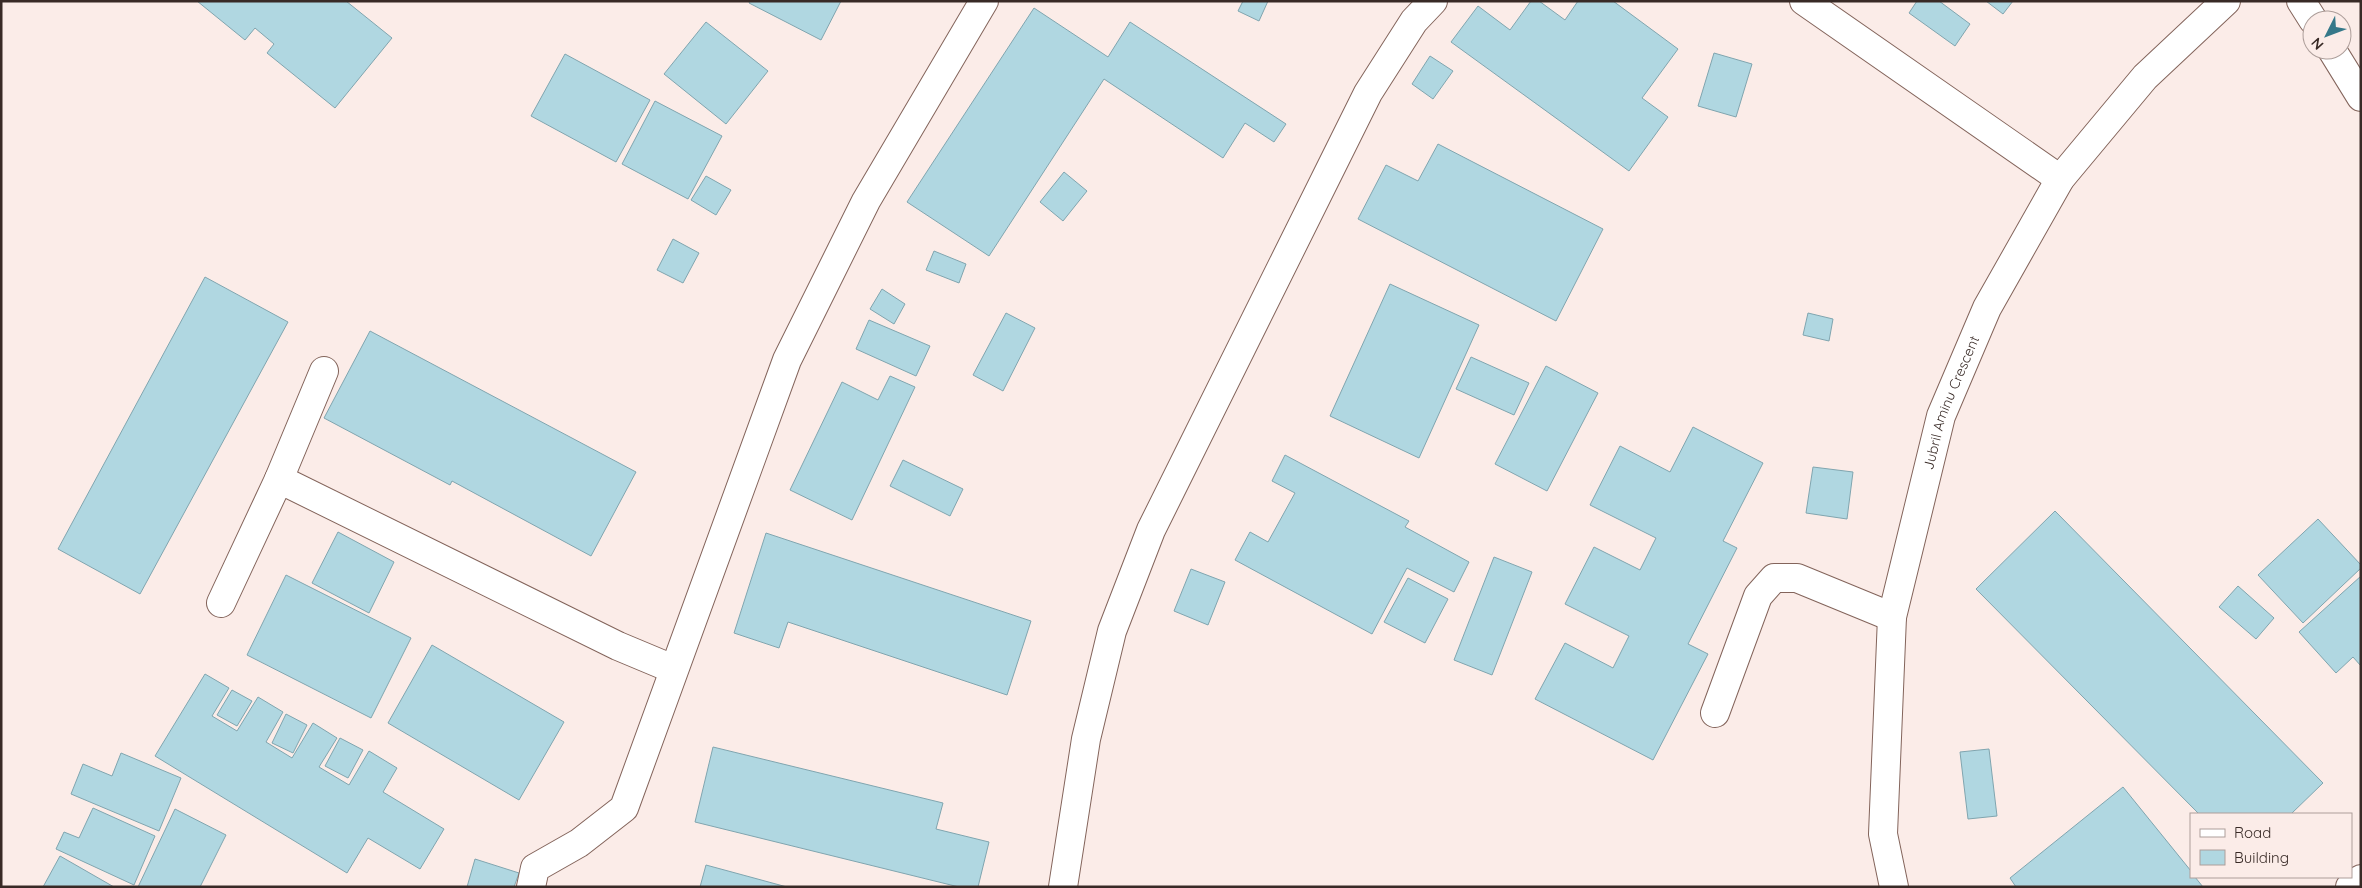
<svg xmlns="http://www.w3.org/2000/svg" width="2362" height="888" viewBox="0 0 2362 888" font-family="Quicksand,sans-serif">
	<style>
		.building { fill: #b0d7e1; stroke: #80a5af }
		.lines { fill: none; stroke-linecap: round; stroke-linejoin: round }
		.minor-casing { stroke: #83645b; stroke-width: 30 }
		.minor { stroke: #fff; stroke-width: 28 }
		.labels { text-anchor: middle; stroke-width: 4; stroke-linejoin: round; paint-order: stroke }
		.street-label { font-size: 14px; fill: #382a26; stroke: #fbece8 }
	</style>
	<rect width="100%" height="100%" fill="#fbece8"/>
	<g class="building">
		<polygon points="197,1 346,1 392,38 335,108 267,53 274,44 255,28 245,40"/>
		<polygon points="750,1 841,1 821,40 749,3"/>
		<polygon points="1243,1 1268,1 1259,21 1238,11"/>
		<polygon points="1531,1 1539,1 1565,20 1578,1 1613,1 1678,49 1642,98 1668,117 1629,171 1451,42 1478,6 1510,30"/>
		<polygon points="1917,1 1939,1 1970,24 1955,46 1909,13"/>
		<polygon points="1986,1 2013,1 2003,14"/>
		<polygon points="1034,8 1108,57 1130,22 1286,124 1274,142 1245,123 1223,158 1104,79 989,256 907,202"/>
		<polygon points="706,22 768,71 726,124 664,74"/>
		<polygon points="1714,53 1752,64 1736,117 1698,106"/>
		<polygon points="565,54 650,100 616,162 531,116"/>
		<polygon points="1430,56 1453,71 1433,99 1412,84"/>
		<polygon points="655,101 722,136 688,199 622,164"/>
		<polygon points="1438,144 1603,229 1556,321 1358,219 1386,165 1418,181"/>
		<polygon points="1064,172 1087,191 1063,221 1040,202"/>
		<polygon points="706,176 731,190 716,215 691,200"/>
		<polygon points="673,239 699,253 683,283 657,270"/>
		<polygon points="934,251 966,264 959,283 926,270"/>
		<polygon points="205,277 288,322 140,594 58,549"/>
		<polygon points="1390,284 1479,325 1419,458 1330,416"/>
		<polygon points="882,289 905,304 894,324 870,309"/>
		<polygon points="1006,313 1035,328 1003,391 973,375"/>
		<polygon points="1808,313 1833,319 1829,341 1803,335"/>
		<polygon points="869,320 930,346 916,376 856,349"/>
		<polygon points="370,331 636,472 591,556 452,481 450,485 324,418"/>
		<polygon points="1471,357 1529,383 1514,415 1456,389"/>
		<polygon points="1546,366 1598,393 1547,491 1495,464"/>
		<polygon points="890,376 915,387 852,520 790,490 842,382 878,400"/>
		<polygon points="1693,427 1763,463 1723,541 1737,548 1688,644 1708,654 1653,760 1535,699 1565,643 1613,668 1629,636 1565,604 1594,547 1640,570 1656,538 1590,505 1620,446 1670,472"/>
		<polygon points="1285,455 1409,521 1405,527 1469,562 1454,592 1407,568 1372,634 1235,560 1250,532 1268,542 1295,493 1272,481"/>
		<polygon points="903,460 963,489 950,516 890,486"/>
		<polygon points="1813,467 1853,472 1847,519 1806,513"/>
		<polygon points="2055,511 2323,783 2291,814 2199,814 1976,589"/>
		<polygon points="2318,519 2361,565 2361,568 2303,623 2258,575"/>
		<polygon points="338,532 394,562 369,613 312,583"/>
		<polygon points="766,533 1031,621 1007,695 788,622 779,648 734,633"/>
		<polygon points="1494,557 1532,572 1492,675 1454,660"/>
		<polygon points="1191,569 1225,582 1208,625 1174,611"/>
		<polygon points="286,575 411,638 371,718 247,655"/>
		<polygon points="2361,576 2361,666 2353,657 2336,673 2299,632"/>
		<polygon points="1408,578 1448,599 1425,643 1384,622"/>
		<polygon points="2238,586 2274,618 2256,639 2219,607"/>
		<polygon points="432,645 564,722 519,800 388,723"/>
		<polygon points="205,674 229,688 212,716 237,731 258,697 283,712 266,742 292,758 313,723 337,738 319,767 349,785 369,751 397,768 383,792 444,829 420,869 368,838 347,873 155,756"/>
		<polygon points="232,690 252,701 237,726 217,715"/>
		<polygon points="286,714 307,725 293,753 272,743"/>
		<polygon points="340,738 363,750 348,778 325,766"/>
		<polygon points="713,747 943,803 936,829 989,842 978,887 959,887 695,822"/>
		<polygon points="1989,749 1997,816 1968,819 1960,752"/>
		<polygon points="121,753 181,778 159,831 71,794 83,764 112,776"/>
		<polygon points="2123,787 2191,871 2191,877 2195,877 2203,887 2016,887 2010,878"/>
		<polygon points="93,808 155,836 134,885 56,849 64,832 79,838"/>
		<polygon points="175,809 226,835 200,887 138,887"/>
		<polygon points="60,856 114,887 43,887"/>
		<polygon points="475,859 519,873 514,887 467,887"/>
		<polygon points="706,865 787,887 700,887"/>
	</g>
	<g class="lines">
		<g class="minor-casing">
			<g id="minor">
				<polyline points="1804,1 2060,179"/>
				<polyline points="2301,1 2313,20"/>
				<polyline points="2332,50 2361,97"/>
				<polyline points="279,479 324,371"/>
				<polyline points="221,603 279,479 618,646 673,669"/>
				<polyline points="1715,713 1758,596 1774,578 1797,578 1892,617"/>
				<polyline points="531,887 535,868 579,843 624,808 787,360 866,201 984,1"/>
				<polyline points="1063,887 1086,739 1112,631 1151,530 1368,93 1414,21 1433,1"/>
				<path id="s1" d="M1894 887 1883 834 1892 617 1941 416 1987 308 2060 179 2145 77 2226 1"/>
				<polyline points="2350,887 2361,879"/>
			</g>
		</g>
		<use href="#minor" class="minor"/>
	</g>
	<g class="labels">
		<g class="street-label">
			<text dy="5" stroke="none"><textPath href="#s1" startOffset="494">Jubril Aminu Crescent</textPath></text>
		</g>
	</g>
	<rect width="2362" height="888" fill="none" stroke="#382a26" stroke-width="5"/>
	<rect x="2190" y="813" width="162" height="65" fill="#fbece8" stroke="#ad9e9a"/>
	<rect x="2200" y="829" width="25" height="8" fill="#ffffff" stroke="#ad9e9a"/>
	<text x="2234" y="838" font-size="15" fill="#382a26">Road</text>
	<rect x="2200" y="850" width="25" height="15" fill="#b0d7e1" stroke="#ad9e9a"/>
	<text x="2234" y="863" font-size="15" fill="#382a26">Building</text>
	<g transform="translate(2327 35) rotate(228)"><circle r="24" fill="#fbece8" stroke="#ad9e9a"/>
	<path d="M0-4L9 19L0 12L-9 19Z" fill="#357889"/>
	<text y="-8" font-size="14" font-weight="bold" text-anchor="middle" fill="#382a26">N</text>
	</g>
</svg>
